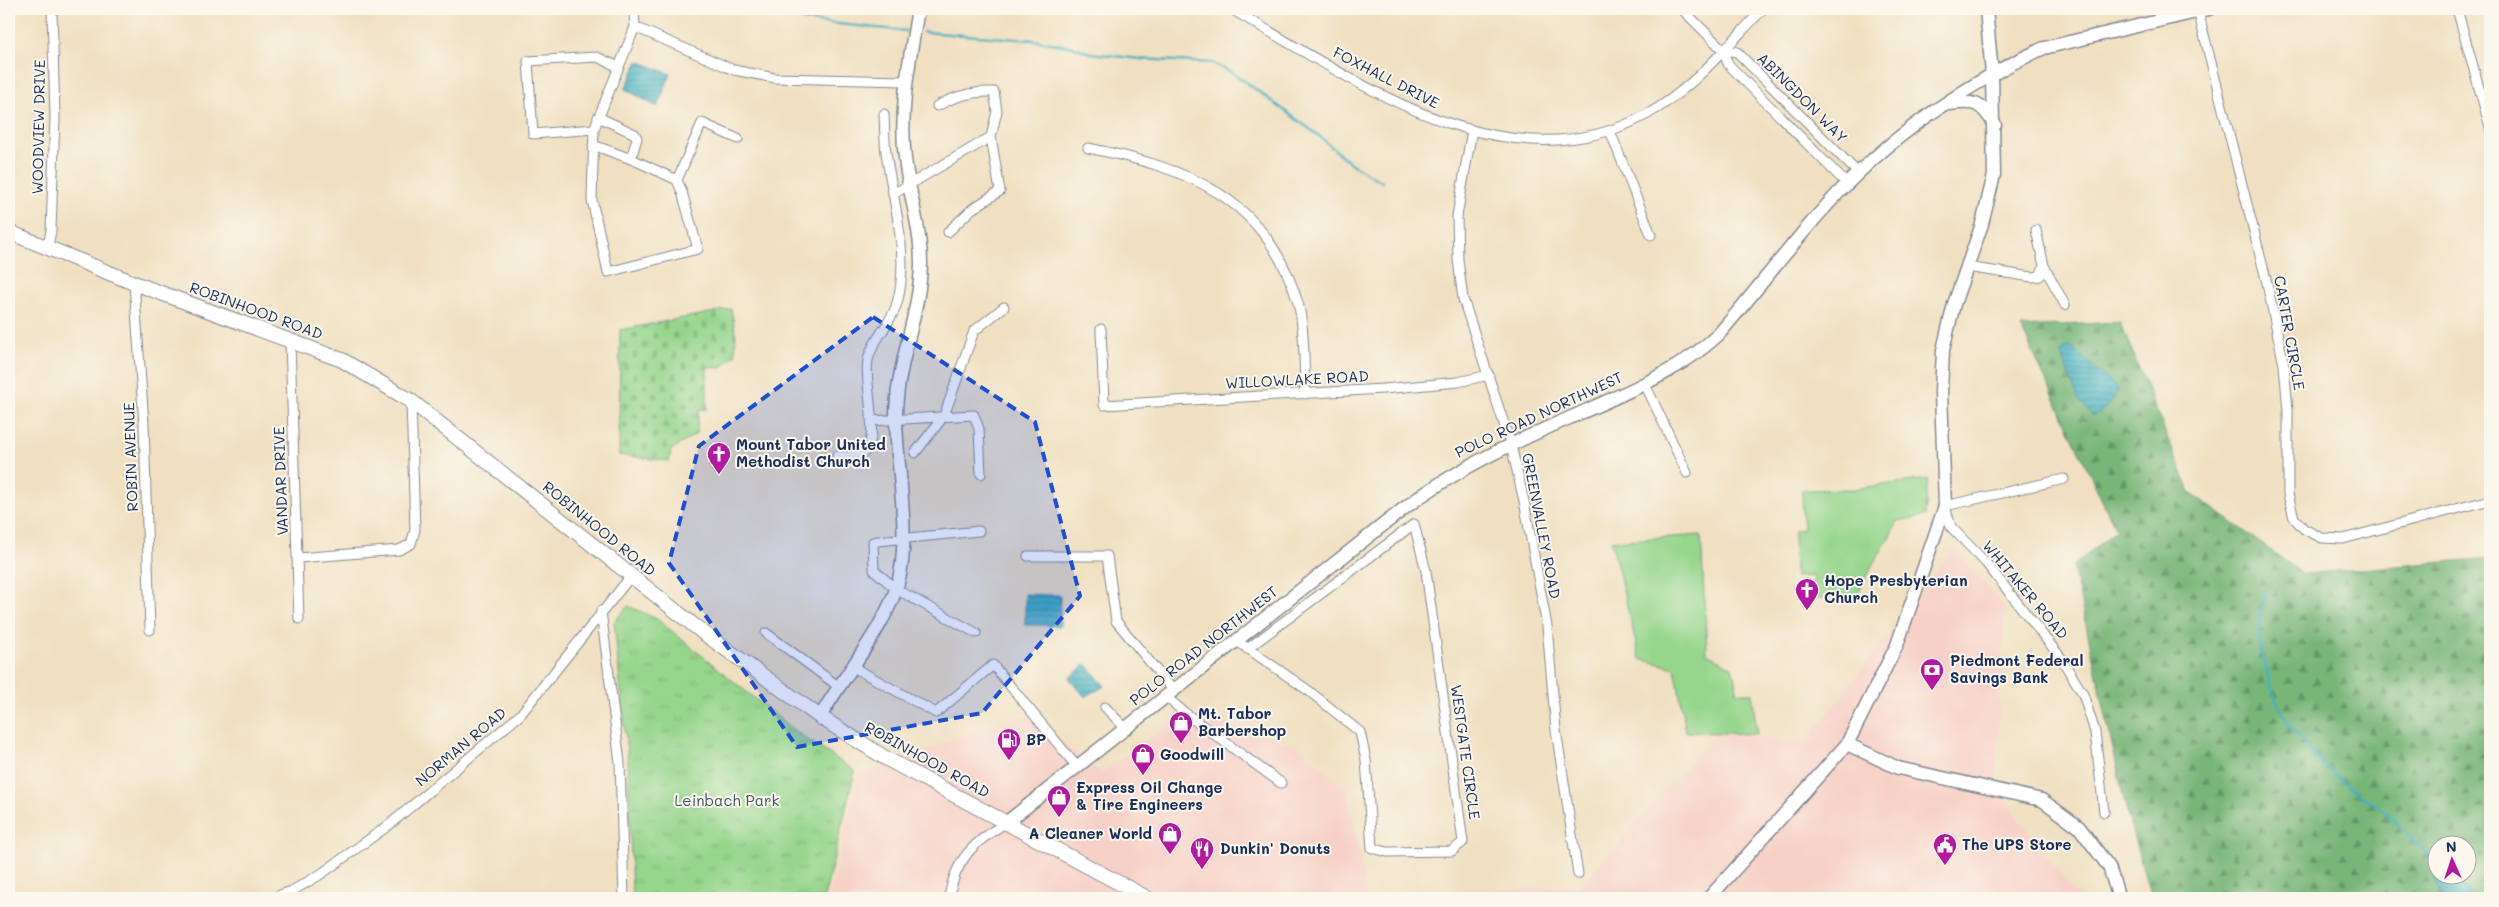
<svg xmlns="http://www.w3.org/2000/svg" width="2499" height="907" viewBox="0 0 2499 907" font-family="Mali,sans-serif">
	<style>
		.built { fill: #f7d1c8 }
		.green { fill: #95d58c; stroke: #588275 }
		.forest { fill: url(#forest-firs); stroke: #4a726b; fill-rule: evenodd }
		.cemetery { fill: url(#cemetery-stones); stroke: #588275 }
		.park { fill: url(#park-tufts); stroke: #588275 }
		.water { fill: url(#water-rules); stroke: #2f708e }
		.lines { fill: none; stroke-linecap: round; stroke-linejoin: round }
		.stream { stroke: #43b0bf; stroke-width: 2.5 }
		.street-casing { stroke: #868890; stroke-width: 11 }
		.secondary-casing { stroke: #868890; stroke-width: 15 }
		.primary-casing { stroke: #868890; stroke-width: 16 }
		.street { stroke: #fff; stroke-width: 9 }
		.secondary { stroke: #fff; stroke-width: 12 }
		.primary { stroke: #fff; stroke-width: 14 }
		.marked { fill: #1d4ed8; fill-opacity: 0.2; stroke: #1d4ed8; stroke-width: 4; stroke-dasharray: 10 6; stroke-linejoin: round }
		.labels { text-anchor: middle; stroke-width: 4; stroke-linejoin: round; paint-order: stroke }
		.street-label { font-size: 15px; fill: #1b2f5e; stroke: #fbf7ec }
		.poi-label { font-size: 15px; font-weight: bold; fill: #1b2f5e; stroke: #fbf7ec; text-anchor: start }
		.park-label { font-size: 15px; fill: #3a586a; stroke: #fbf7ec }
	</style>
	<defs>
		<pattern id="forest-firs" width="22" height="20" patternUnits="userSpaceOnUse" patternTransform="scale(1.25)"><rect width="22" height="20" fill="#78b678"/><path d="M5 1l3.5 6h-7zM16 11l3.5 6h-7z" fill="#629466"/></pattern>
		<pattern id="cemetery-stones" width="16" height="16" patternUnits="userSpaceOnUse" patternTransform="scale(1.25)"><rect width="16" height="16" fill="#95d58c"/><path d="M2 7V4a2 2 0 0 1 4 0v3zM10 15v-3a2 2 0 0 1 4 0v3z" fill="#80b77b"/></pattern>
		<pattern id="park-tufts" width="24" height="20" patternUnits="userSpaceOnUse" patternTransform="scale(1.25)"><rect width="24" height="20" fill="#95d58c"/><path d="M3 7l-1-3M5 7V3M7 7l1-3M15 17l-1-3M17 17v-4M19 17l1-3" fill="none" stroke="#80b77b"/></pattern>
		<pattern id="water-rules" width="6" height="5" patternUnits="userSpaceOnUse" patternTransform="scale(1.25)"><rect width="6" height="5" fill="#43b0bf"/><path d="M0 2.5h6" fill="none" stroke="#37909e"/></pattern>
	</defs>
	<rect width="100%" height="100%" fill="#fbf7ec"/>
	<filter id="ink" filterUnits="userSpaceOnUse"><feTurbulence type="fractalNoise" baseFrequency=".02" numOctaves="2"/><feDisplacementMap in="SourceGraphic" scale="10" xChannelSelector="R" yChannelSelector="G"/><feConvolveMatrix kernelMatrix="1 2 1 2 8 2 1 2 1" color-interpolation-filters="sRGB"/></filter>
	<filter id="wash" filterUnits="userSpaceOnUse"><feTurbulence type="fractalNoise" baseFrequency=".0096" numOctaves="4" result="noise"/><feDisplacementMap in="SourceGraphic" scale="20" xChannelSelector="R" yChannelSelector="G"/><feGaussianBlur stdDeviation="1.12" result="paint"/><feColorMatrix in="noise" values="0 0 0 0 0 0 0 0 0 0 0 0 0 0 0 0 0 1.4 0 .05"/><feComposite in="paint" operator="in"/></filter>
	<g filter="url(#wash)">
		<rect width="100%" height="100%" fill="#f0e0c1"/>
		<polygon class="built" points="1953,550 2005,607 1995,788 2079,898 829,898 859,776 957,738 1029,716 1101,773 1185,713 1296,745 1347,790 1367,897 1581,886 1718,731 1804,745"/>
		<g class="green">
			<polygon points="1928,479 1925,516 1898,521 1855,598 1815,598 1813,576 1795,577 1794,531 1803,529 1802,490 1853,489"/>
			<polygon points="1701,535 1707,653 1732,667 1738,693 1752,693 1757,734 1686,732 1675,668 1640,659 1611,541"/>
		</g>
		<path class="forest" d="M2120 322 2190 492 2303 574 2490 558V898H2151L2127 813 2073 566 2116 530 2021 327ZM2436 844H2466V874H2436Z"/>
		<polygon class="cemetery" points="731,309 736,335 735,355 721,368 707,367 707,409 699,410 696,434 671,450 669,461 619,455 620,330"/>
		<polygon class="park" points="628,606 657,619 796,732 855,771 824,898 632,898 628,762 614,622"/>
		<g class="water">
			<polygon points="638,61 671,74 657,107 625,89"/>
			<path d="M2071 346 2119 390C2113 399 2104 414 2092 415L2078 399 2061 353 2064 349Z"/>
			<polygon points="1025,594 1060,595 1060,626 1025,625"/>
			<polygon points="1086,664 1105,686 1085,697 1069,678"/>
			<path d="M2436 872V874L2449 875 2476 898H2445C2438 891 2432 882 2436 872Z"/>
		</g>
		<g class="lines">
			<g class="stream">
				<polyline points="771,9 792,19 794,17 809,21 906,31"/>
				<polyline points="923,32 1033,40 1074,47 1091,53 1140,59 1212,63 1236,75 1318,135 1350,163 1382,182"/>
				<polyline points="2266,593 2259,618 2260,649 2273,693 2288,723 2311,752 2346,785 2382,809 2436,862"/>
			</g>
		</g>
	</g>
	<g filter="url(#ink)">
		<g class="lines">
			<g class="street-casing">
				<g id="street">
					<polyline points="634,9 635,27 594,129 592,200 608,272 698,249 682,192 677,180 702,123 738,139"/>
					<path d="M1231 9C1351 77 1504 192 1646 115 1692 90 1727 46 1763 9"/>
					<polyline points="1682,9 1723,50 1728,64 1847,184"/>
					<polyline points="2158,9 2159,20"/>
					<polyline points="2457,9 2490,127"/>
					<polyline points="2198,11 2267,283 2284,365 2288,410 2288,494 2294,518 2304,529 2322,538 2343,539 2490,500"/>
					<polyline points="635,27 734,70 775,78 906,81"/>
					<polyline points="1723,50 1737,52 1858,173"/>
					<polyline points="598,117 635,134 637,138 631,159"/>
					<polyline points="594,129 533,134 528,61 597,57 619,67"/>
					<polyline points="1472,130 1457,216 1458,260 1463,299 1511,445 1524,501 1547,626 1556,730 1578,874"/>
					<polyline points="1610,131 1651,235"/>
					<polyline points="593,145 634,160 677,180"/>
					<path d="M1088 148C1187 168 1266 196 1298 303 1305 329 1304 366 1305 394"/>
					<path d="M893 194 991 137 997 111 994 92C973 91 956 95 937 106"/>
					<polyline points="948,232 972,209 1000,191 991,137"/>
					<polyline points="48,246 51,231 55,117 52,9"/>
					<polyline points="2044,266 2065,305"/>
					<polyline points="1967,267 2032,277 2040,276 2044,266 2036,230"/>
					<polyline points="134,283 144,424 150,630"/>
					<polyline points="1101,329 1104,405 1383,389 1458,382 1489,375"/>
					<polyline points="290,341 299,619"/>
					<polyline points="1645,384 1687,473"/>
					<polyline points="871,421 974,415 979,429 981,474"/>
					<polyline points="915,453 944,416 974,331 1004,307"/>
					<path d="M837 456C845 456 856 458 863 453 882 441 863 381 868 360 872 340 892 323 897 303 910 257 894 205 887 159 884 145 885 129 884 114"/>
					<polyline points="2064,479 1945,506 1951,527 1986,563 2061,658 2083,694 2095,732 2104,812"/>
					<polyline points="1028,556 1107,556 1116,621 1173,690"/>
					<polyline points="298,558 399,550 411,544 415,530 411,401"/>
					<polyline points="601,611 620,763 624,898"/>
					<polyline points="766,633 838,686"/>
					<polyline points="976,633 896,589 874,570 873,542 878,541 979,531"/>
					<polyline points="1237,641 1309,691 1360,732 1366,760 1372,848 1387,852 1452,851 1463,842 1426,571 1414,524 1247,649"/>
					<polyline points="851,666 936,713 993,665 1078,768"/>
					<polyline points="1166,697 1185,713 1281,783"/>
					<polyline points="1105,707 1126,729"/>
					<polyline points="272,898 292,891 321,874 389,825 520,715 631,576"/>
					<path d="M949 898C955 859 974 842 1007 822"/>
				</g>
			</g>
			<g class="secondary-casing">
				<g id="secondary">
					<path d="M1950 104C1976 100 1981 103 1995 125"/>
					<path d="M820 717C844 675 885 628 898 583 911 536 897 470 896 420 895 366 920 317 921 264 921 228 909 194 905 159 899 108 910 59 918 9"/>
					<polyline points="1847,744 1898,768 2042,800 2079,827 2109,867 2119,898"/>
					<path d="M1007 822 1402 510C1458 467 1519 440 1583 412 1631 390 1678 372 1718 335 1762 285 1801 230 1848 183 1900 130 1977 78 2044 48L2209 9"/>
					<polyline points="1709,898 1847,744 1897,645 1945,506 1941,392 1943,350 1954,304 1982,224 1994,175 1992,74 1986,9"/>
				</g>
			</g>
			<g class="primary-casing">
				<polyline id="primary" points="9,232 134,283 342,360 411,401 701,631 820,717 887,759 1147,898"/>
			</g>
			<use href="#street" class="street"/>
			<use href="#secondary" class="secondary"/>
			<use href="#primary" class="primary"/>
		</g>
	</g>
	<path class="marked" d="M873 317 1035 422 1080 596 982 713 797 747 669 563 699 446Z"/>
	<defs>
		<g id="church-pin" transform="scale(1.25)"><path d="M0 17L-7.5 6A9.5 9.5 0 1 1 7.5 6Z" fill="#b5179e" stroke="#fbf7ec"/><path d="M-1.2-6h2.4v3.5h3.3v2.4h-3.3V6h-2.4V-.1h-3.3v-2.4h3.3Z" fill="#fff"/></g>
		<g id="bank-pin" transform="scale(1.25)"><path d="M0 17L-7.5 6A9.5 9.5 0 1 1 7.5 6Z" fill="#b5179e" stroke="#fbf7ec"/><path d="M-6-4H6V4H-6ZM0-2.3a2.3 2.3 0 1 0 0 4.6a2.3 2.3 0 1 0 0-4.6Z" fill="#fff"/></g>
		<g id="shop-pin" transform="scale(1.25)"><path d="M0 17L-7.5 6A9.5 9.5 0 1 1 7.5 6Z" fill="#b5179e" stroke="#fbf7ec"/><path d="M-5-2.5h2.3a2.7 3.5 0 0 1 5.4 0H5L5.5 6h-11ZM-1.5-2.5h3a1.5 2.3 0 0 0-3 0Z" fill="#fff"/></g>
		<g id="fuel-pin" transform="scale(1.25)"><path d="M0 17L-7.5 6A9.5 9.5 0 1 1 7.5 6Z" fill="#b5179e" stroke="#fbf7ec"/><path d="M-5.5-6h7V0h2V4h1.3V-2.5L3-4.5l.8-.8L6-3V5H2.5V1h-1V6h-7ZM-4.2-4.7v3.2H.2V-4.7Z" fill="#fff"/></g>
		<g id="civic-pin" transform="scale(1.25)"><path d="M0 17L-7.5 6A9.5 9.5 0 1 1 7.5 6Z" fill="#b5179e" stroke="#fbf7ec"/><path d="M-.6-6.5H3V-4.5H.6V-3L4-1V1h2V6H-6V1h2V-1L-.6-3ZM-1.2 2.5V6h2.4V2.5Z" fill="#fff"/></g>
		<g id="restaurant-pin" transform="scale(1.25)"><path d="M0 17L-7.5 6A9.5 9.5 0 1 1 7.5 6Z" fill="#b5179e" stroke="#fbf7ec"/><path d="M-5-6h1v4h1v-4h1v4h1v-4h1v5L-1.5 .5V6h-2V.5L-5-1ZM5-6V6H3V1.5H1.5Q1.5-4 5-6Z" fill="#fff"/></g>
	</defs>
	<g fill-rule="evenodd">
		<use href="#church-pin" x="719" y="454"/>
		<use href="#church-pin" x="1807" y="590"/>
		<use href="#bank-pin" x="1932" y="670"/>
		<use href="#shop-pin" x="1181" y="723"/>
		<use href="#fuel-pin" x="1009" y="740"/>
		<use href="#shop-pin" x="1143" y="755"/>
		<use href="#shop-pin" x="1059" y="797"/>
		<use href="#shop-pin" x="1170" y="834"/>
		<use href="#civic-pin" x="1945" y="845"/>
		<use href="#restaurant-pin" x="1202" y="849"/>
	</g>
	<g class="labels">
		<g class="street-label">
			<text transform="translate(1386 78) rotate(27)" y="5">FOXHALL DRIVE</text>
			<text transform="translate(1802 98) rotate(45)" y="5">ABINGDON WAY</text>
			<text transform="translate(39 127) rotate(-89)" y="5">WOODVIEW DRIVE</text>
			<text transform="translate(256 311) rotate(20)" y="5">ROBINHOOD ROAD</text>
			<text transform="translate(2289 333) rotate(80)" y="5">CARTER CIRCLE</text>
			<text transform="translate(1297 380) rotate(-3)" y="5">WILLOWLAKE ROAD</text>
			<text transform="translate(1539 415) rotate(-25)" y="5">POLO ROAD NORTHWEST</text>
			<text transform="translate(131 457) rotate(-92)" y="5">ROBIN AVENUE</text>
			<text transform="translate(281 481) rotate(-92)" y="5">VANDAR DRIVE</text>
			<text transform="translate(1541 526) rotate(79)" y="5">GREENVALLEY ROAD</text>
			<text transform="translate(599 529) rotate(39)" y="5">ROBINHOOD ROAD</text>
			<text transform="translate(2025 590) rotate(50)" y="5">WHITAKER ROAD</text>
			<text transform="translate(1204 646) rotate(-38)" y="5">POLO ROAD NORTHWEST</text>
			<text transform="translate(461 747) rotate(-40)" y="5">NORMAN ROAD</text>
			<text transform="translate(1465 752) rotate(82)" y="5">WESTGATE CIRCLE</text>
			<text transform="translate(927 760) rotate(29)" y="5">ROBINHOOD ROAD</text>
		</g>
		<g class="poi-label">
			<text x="736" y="450">Mount Tabor United<tspan x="736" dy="17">Methodist Church</tspan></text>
			<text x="1824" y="586">Hope Presbyterian<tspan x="1824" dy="17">Church</tspan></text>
			<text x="1950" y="666">Piedmont Federal<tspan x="1950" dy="17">Savings Bank</tspan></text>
			<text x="1198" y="719">Mt. Tabor<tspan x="1198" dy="17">Barbershop</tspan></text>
			<text x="1026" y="745">BP</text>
			<text x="1160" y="760">Goodwill</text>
			<text x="1076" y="793">Express Oil Change<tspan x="1076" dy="17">&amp; Tire Engineers</tspan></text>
			<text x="1152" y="839" text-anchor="end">A Cleaner World</text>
			<text x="1962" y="850">The UPS Store</text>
			<text x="1220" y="854">Dunkin' Donuts</text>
		</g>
		<g class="park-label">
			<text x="727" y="806">Leinbach Park</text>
		</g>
	</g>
	<rect width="2499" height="907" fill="none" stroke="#fbf7ec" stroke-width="30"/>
	<g transform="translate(2452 860) rotate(357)"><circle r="24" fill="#fbf7ec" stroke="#a1a7b3"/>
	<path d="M0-4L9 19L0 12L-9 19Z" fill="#b5179e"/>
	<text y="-8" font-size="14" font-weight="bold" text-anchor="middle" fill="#1b2f5e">N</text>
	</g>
</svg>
